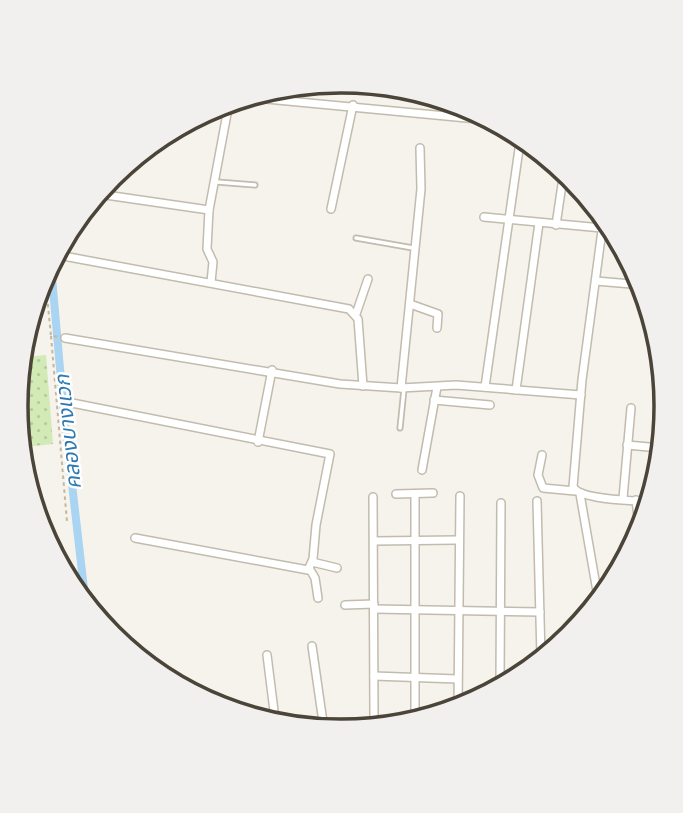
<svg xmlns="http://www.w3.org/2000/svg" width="683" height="813" viewBox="0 0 683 813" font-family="'Titillium Web','Noto Sans Thai',sans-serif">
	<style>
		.grass { fill: url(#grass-dots) }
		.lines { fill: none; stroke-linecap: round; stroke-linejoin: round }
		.canal { stroke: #a9d4f2; stroke-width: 8 }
		.service-casing { stroke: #c2bbae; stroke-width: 7 }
		.minor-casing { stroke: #c2bbae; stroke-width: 10 }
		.path { stroke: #c4b79f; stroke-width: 2; stroke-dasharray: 3.5 3.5; stroke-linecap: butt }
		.service { stroke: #fff; stroke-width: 3.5 }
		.minor { stroke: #fff; stroke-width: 7 }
		.labels { text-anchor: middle; stroke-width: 5; stroke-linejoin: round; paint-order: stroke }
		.water-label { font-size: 21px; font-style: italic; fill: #2e7ab2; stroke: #fff }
		.rim { fill: none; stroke: #4b4439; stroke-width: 3.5 }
	</style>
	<defs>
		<pattern id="grass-dots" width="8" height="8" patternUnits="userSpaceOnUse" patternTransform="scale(1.75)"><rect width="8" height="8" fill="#d2eab5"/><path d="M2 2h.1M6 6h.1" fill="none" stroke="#b6ca9c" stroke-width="1.8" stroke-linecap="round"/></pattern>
	</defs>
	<rect width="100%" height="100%" fill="#f6f3ec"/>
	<polygon class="grass" points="46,355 53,444 24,447 16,407 26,357"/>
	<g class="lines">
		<polyline class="canal" points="51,266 64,414 85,598"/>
		<g class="service-casing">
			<g id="service">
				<polyline points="217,182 255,185"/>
				<polyline points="356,238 413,248"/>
				<polyline points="400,428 404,389"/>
			</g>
		</g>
		<g class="minor-casing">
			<g id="minor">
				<polyline points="256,98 488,120"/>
				<polyline points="99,194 209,210 207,249 213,262 211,282"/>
				<polyline points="105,194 107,183"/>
				<polyline points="331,209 353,105"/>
				<polyline points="209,210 229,103"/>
				<polyline points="484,217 602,228"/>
				<path d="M603 223 582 380 573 487C581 500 631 500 648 502"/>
				<polyline points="556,225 564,171"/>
				<polyline points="58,255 349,309 358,319 363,386"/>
				<polyline points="596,281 643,285"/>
				<polyline points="410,304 438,314 437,328"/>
				<polyline points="356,314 368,279"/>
				<polyline points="65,338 340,384 401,388 456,385 581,395"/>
				<polyline points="485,387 520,142"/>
				<polyline points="401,388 421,189 420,148"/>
				<polyline points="516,390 539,223"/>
				<polyline points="434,400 490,405"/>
				<polyline points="72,403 330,454 316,525 313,559 308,570 135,538"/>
				<polyline points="258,442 272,370"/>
				<polyline points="627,445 649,447"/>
				<polyline points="542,455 538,475 543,488 575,491"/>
				<polyline points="422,470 437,387"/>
				<polyline points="396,494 433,493"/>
				<polyline points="580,494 598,597"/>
				<polyline points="373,497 374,716"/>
				<polyline points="623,498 631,408"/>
				<polyline points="636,500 640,534"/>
				<polyline points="537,501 541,657"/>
				<polyline points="374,541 458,540"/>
				<polyline points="312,562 337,568"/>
				<polyline points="309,568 315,578 318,598"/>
				<polyline points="345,605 374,604"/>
				<polyline points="374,609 540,612"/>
				<polyline points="312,646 324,729"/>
				<polyline points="267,655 275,719"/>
				<polyline points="374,676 457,679"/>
				<polyline points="500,685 501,503"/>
				<polyline points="458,709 460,496"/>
				<polyline points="415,718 415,494"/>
			</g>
		</g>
		<g class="path">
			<polyline points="45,276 51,336 59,337"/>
			<polyline points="51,336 67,522"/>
		</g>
		<use href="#service" class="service"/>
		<use href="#minor" class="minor"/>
	</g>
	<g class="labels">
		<g class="water-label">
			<text transform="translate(68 432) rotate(-96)" y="7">คลองบางแวก</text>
		</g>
	</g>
	<path d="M0 0H683V813H0ZM28 406a313 313 0 1 1 626 0a313 313 0 1 1-626 0Z" fill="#f1f0ef" fill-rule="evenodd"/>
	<path class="rim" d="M28 406a313 313 0 1 1 626 0a313 313 0 1 1-626 0Z"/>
</svg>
